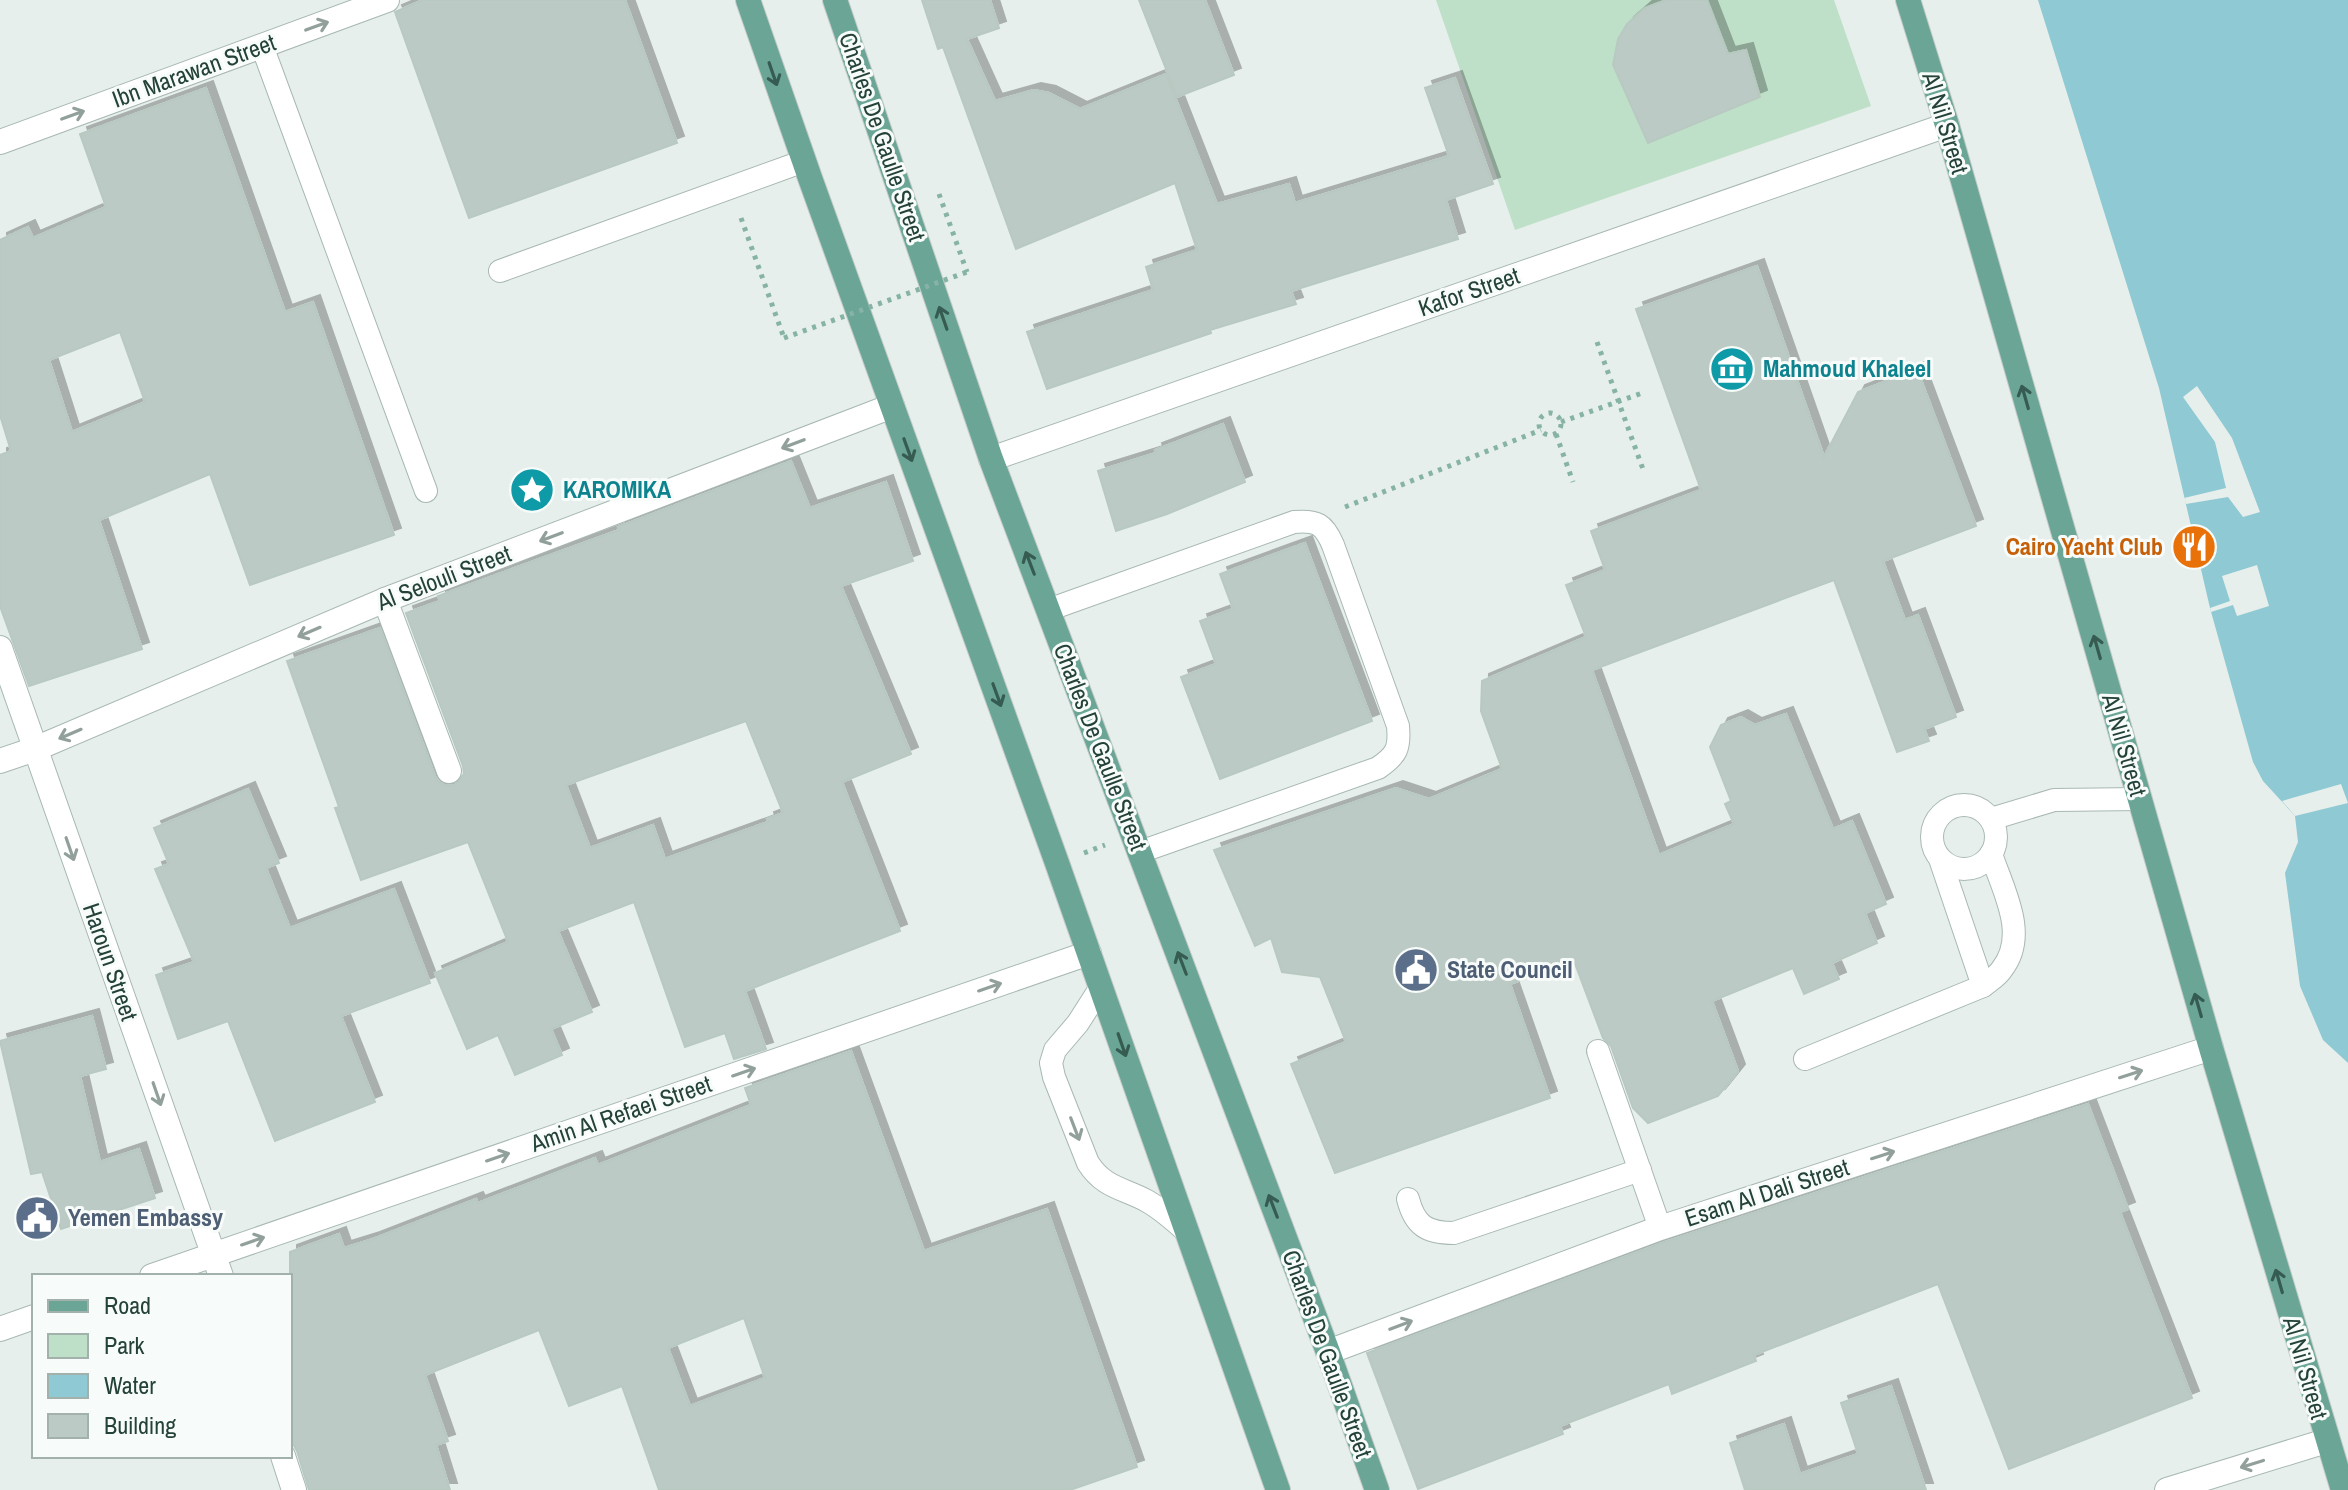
<svg xmlns="http://www.w3.org/2000/svg" width="2348" height="1490" viewBox="0 0 2348 1490" font-family="'Archivo Narrow',sans-serif">
	<style>
		.green { fill: #bfe0c8 }
		.water { fill: #8ec9d4 }
		.pier { fill: #e6efeb }
		.building { fill: #bbcac4; stroke: #b8c9c2; stroke-width: 2; fill-rule: evenodd; filter: url(#shadow) }
		.lines { fill: none; stroke-linecap: round; stroke-linejoin: round }
		.lane-casing { stroke: #a8b8b2; stroke-width: 24 }
		.street-casing { stroke: #a8b8b2; stroke-width: 26 }
		.primary-casing { stroke: #c2cac8; stroke-width: 26 }
		.path { stroke: #86b3a5; stroke-width: 5; stroke-dasharray: 4 6; stroke-linecap: butt }
		.lane { stroke: #fff; stroke-width: 22 }
		.street { stroke: #fff; stroke-width: 24 }
		.primary { stroke: #6aa596; stroke-width: 24 }
		.path-bridge { stroke: #86b3a5; stroke-width: 5; stroke-dasharray: 4 6; stroke-linecap: butt }
		.oneway { stroke: #92a09c }
		.oneway2 { stroke: #365b51 }
		.labels { text-anchor: middle; stroke-width: 6; stroke-linejoin: round; paint-order: stroke }
		.street-label { font-size: 24px; fill: #24423a; stroke: #f7fbf9 }
		.culture-label { font-size: 24px; font-weight: bold; fill: #0d838f; stroke: #f7fbf9; text-anchor: start }
		.food-label { font-size: 24px; font-weight: bold; fill: #c56008; stroke: #f7fbf9; text-anchor: end }
		.service-label { font-size: 24px; font-weight: bold; fill: #4e5e75; stroke: #f7fbf9; text-anchor: start }
	</style>
	<defs>
		<filter id="shadow"><feDropShadow dx="7" dy="-7" stdDeviation="0" flood-color="#0004"/></filter>
	</defs>
	<rect width="100%" height="100%" fill="#e6efeb"/>
	<polygon class="green" points="1436,0 1834,0 1871,106 1515,230"/>
	<polygon class="water" points="2038,0 2348,0 2348,1063 2323,1040 2300,986 2285,873 2298,842 2295,816 2263,781 2253,762 2210,608 2159,388"/>
	<g class="pier">
		<polygon points="2197,386 2232,438 2260,512 2243,517 2228,497 2186,504 2184,498 2226,488 2215,442 2183,397"/>
		<polygon points="2257,565 2269,606 2237,616 2233,605 2211,612 2210,608 2230,601 2222,576"/>
		<polygon points="2341,784 2348,803 2295,816 2282,801"/>
	</g>
	<g class="building">
		<polygon points="423,0 625,0 677,143 469,218 395,12"/>
		<polygon points="922,0 990,0 999,28 967,39 995,101 1034,90 1049,93 1080,109 1166,74 1217,204 1289,184 1295,203 1449,156 1425,88 1455,78 1493,184 1446,200 1458,239 1291,291 1296,304 1210,330 1211,333 1047,389 1027,332 1153,290 1146,267 1197,250 1175,183 1016,249 943,47 938,49"/>
		<polygon points="1139,0 1205,0 1234,75 1177,97"/>
		<polygon points="1666,0 1707,0 1728,54 1746,50 1760,97 1648,143 1613,65 1618,39 1627,24 1645,8"/>
		<path d="M206 88 285 312 313 302 394 535 250 585 210 474 99 520 142 649 29 686 0 606V455L11 451 0 415V240L28 227 33 238 106 207 80 134ZM120 332 145 402 72 432 49 360Z"/>
		<polygon points="1757,266 1824,457 1858,392 1917,369 1976,526 1883,561 1905,620 1918,615 1956,717 1924,729 1929,741 1897,752 1834,580 1592,670 1659,855 1734,824 1725,804 1731,801 1710,747 1721,725 1741,717 1755,725 1786,714 1833,829 1852,821 1886,904 1865,913 1877,943 1832,963 1839,979 1804,994 1793,968 1712,1001 1738,1071 1718,1096 1648,1123 1633,1108 1611,1046 1603,1038 1574,961 1510,984 1550,1098 1335,1173 1291,1064 1346,1042 1320,977 1282,972 1271,938 1255,946 1214,850 1396,788 1429,799 1502,769 1481,711 1482,681 1586,637 1566,585 1605,570 1591,531 1701,490 1636,309"/>
		<polygon points="1223,424 1245,482 1167,514 1116,531 1098,471 1156,453 1155,450"/>
		<path d="M791 461 810 508 886 482 913 561 841 586 911 754 842 782 900 931 745 991 766 1049 734 1059 725 1033 685 1047 634 902 558 931 592 1012 551 1029 562 1055 515 1075 498 1035 467 1049 435 973 508 942 468 842 361 880 335 808 339 807 287 661 380 628 435 776 439 782 446 786 455 785 464 774 463 766 406 613 440 601 438 596 619 530 618 527ZM746 721 783 813 767 819 768 822 665 859 653 825 590 848 566 785Z"/>
		<polygon points="1305,543 1372,721 1220,779 1181,677 1216,664 1200,621 1233,609 1220,574"/>
		<polygon points="248,789 279,863 266,868 290,928 394,889 430,983 341,1016 375,1102 275,1141 228,1021 178,1039 156,975 194,962 155,869 169,864 154,828"/>
		<polygon points="92,1016 106,1069 80,1076 100,1162 139,1149 155,1198 61,1229 42,1172 31,1174 0,1041"/>
		<path d="M851 1051 924 1251 1047 1209 1137 1467 1070 1490H659L622 1386 569 1406 539 1330 425 1375 448 1441 436 1445 450 1490H309L297 1451 290 1438V1252L339 1234 344 1248 373 1239 476 1199 478 1203 595 1158 598 1165 751 1105 745 1088ZM744 1318 765 1378 690 1406 668 1348Z"/>
		<polygon points="2088,1104 2128,1209 2120,1212 2192,1398 2009,1469 1938,1284 1754,1355 1756,1361 1672,1394 1669,1384 1560,1426 1563,1434 1418,1489 1367,1353 1665,1242"/>
		<polygon points="1891,1386 1926,1490 1745,1490 1730,1443 1784,1424 1800,1474 1858,1454 1841,1403"/>
	</g>
	<g class="lines">
		<g class="lane-casing">
			<g id="lane">
				<polyline points="262,46 426,491"/>
				<polyline points="500,271 804,161"/>
				<path d="M1048 610 1294 522C1317 520 1324 524 1333 545L1398 726C1400 748 1397 755 1378 768L1140 852"/>
				<circle cx="1964" cy="837" r="32"/>
				<polyline points="1991,819 2054,800 2140,799"/>
				<polyline points="1940,859 1983,986"/>
				<path d="M1101 987 1078 1023 1055 1050 1051 1063 1054 1077 1088 1163C1104 1188 1123 1188 1147 1201 1163 1210 1175 1221 1188 1233"/>
				<polyline points="1598,1051 1660,1228"/>
				<path d="M1805 1059 1983 986C1989 981 1998 976 2002 969 2029 935 2003 890 1991 854"/>
				<path d="M1408 1199C1415 1226 1427 1233 1454 1233L1640 1170"/>
			</g>
		</g>
		<g class="street-casing">
			<g id="street">
				<polyline points="0,142 387,0"/>
				<polyline points="991,459 1947,125"/>
				<polyline points="385,600 449,771"/>
				<polyline points="0,648 221,1276"/>
				<polyline points="0,761 35,749 385,600 892,406"/>
				<polyline points="152,1276 1089,953"/>
				<polyline points="0,1329 34,1317"/>
				<polyline points="1328,1352 1660,1228 2211,1048"/>
				<polyline points="283,1456 294,1490"/>
				<polyline points="2167,1490 2326,1441"/>
			</g>
		</g>
		<g class="primary-casing">
			<g id="primary">
				<polyline points="748,0 810,178 1057,863 1278,1490"/>
				<polyline points="835,0 991,459 1328,1352 1377,1490"/>
				<polyline points="1908,0 1947,125 2211,1048 2343,1490"/>
			</g>
		</g>
		<g class="path">
			<polyline points="939,194 967,272"/>
			<polyline points="741,218 784,338"/>
			<polyline points="1597,342 1644,472"/>
			<circle cx="1550" cy="424" r="11"/>
			<polyline points="1561,422 1645,392"/>
			<polyline points="1556,434 1573,482"/>
			<polyline points="1345,507 1541,430"/>
			<polyline points="1084,853 1105,845"/>
		</g>
		<use href="#lane" class="lane"/>
		<use href="#street" class="street"/>
		<use href="#primary" class="primary"/>
		<polyline class="path-bridge" points="784,338 967,272"/>
	</g>
	<defs><path id="oneway-shaft" d="M-6 0H5M1.5-3L5.5 0L1.5 3" fill="none" stroke-width="1.6" stroke-linecap="round" stroke-linejoin="round" transform="scale(2)"/></defs>
	<g class="oneway">
		<use href="#oneway-shaft" transform="translate(317 26) rotate(-20)"/>
		<use href="#oneway-shaft" transform="translate(73 115) rotate(-20)"/>
		<use href="#oneway-shaft" transform="translate(793 444) rotate(159)"/>
		<use href="#oneway-shaft" transform="translate(551 537) rotate(159)"/>
		<use href="#oneway-shaft" transform="translate(309 632) rotate(157)"/>
		<use href="#oneway-shaft" transform="translate(70 734) rotate(157)"/>
		<use href="#oneway-shaft" transform="translate(70 849) rotate(71)"/>
		<use href="#oneway-shaft" transform="translate(990 987) rotate(-19)"/>
		<use href="#oneway-shaft" transform="translate(744 1072) rotate(-19)"/>
		<use href="#oneway-shaft" transform="translate(2131 1074) rotate(-18)"/>
		<use href="#oneway-shaft" transform="translate(157 1094) rotate(71)"/>
		<use href="#oneway-shaft" transform="translate(1075 1129) rotate(69)"/>
		<use href="#oneway-shaft" transform="translate(1883 1155) rotate(-18)"/>
		<use href="#oneway-shaft" transform="translate(498 1157) rotate(-19)"/>
		<use href="#oneway-shaft" transform="translate(253 1241) rotate(-19)"/>
		<use href="#oneway-shaft" transform="translate(1401 1325) rotate(-21)"/>
		<use href="#oneway-shaft" transform="translate(2252 1464) rotate(163)"/>
	</g>
	<g class="oneway2">
		<use href="#oneway-shaft" transform="translate(773 74) rotate(71)"/>
		<use href="#oneway-shaft" transform="translate(943 318) rotate(-109)"/>
		<use href="#oneway-shaft" transform="translate(2025 397) rotate(-106)"/>
		<use href="#oneway-shaft" transform="translate(908 450) rotate(70)"/>
		<use href="#oneway-shaft" transform="translate(1030 563) rotate(-111)"/>
		<use href="#oneway-shaft" transform="translate(2097 647) rotate(-106)"/>
		<use href="#oneway-shaft" transform="translate(997 695) rotate(70)"/>
		<use href="#oneway-shaft" transform="translate(1182 963) rotate(-111)"/>
		<use href="#oneway-shaft" transform="translate(2198 1005) rotate(-106)"/>
		<use href="#oneway-shaft" transform="translate(1122 1045) rotate(71)"/>
		<use href="#oneway-shaft" transform="translate(1273 1206) rotate(-111)"/>
		<use href="#oneway-shaft" transform="translate(2279 1281) rotate(-106)"/>
	</g>
	<defs>
		<g id="museum-disc" transform="scale(2.3)"><circle r="9.5" fill="#0f9aa8" stroke="#f7fbf9"/><path d="M0-6L6-3V-2H-6V-3ZM-5-1h2V3h-2ZM-1-1h2V3h-2ZM3-1h2V3H3ZM-6 4H6V6H-6Z" fill="#fff"/></g>
		<g id="sight-disc" transform="scale(2.3)"><circle r="9.5" fill="#0f9aa8" stroke="#f7fbf9"/><path d="M0-6L1.8-2.2L6-1.7L2.9 1.2L3.7 5.4L0 3.3L-3.7 5.4L-2.9 1.2L-6-1.7L-1.8-2.2Z" fill="#fff"/></g>
		<g id="restaurant-disc" transform="scale(2.3)"><circle r="9.5" fill="#e8710a" stroke="#f7fbf9"/><path d="M-5-6h1v4h1v-4h1v4h1v-4h1v5L-1.5 .5V6h-2V.5L-5-1ZM5-6V6H3V1.5H1.5Q1.5-4 5-6Z" fill="#fff"/></g>
		<g id="civic-disc" transform="scale(2.3)"><circle r="9.5" fill="#5c6f8a" stroke="#f7fbf9"/><path d="M-.6-6.5H3V-4.5H.6V-3L4-1V1h2V6H-6V1h2V-1L-.6-3ZM-1.2 2.5V6h2.4V2.5Z" fill="#fff"/></g>
	</defs>
	<g fill-rule="evenodd">
		<use href="#museum-disc" x="1732" y="369"/>
		<use href="#sight-disc" x="532" y="490"/>
		<use href="#restaurant-disc" x="2194" y="547"/>
		<use href="#civic-disc" x="1416" y="970"/>
		<use href="#civic-disc" x="37" y="1218"/>
	</g>
	<g class="labels">
		<g class="street-label">
			<text transform="translate(194 71) rotate(-20)" y="8">Ibn Marawan Street</text>
			<text transform="translate(1945 123) rotate(73)" y="8">Al Nil Street</text>
			<text transform="translate(882 137) rotate(71)" y="8">Charles De Gaulle Street</text>
			<text transform="translate(1469 292) rotate(-19)" y="8">Kafor Street</text>
			<text transform="translate(444 578) rotate(-21)" y="8">Al Selouli Street</text>
			<text transform="translate(2124 745) rotate(74)" y="8">Al Nil Street</text>
			<text transform="translate(1100 747) rotate(69)" y="8">Charles De Gaulle Street</text>
			<text transform="translate(110 962) rotate(71)" y="8">Haroun Street</text>
			<text transform="translate(621 1114) rotate(-19)" y="8">Amin Al Refaei Street</text>
			<text transform="translate(1767 1193) rotate(-18)" y="8">Esam Al Dali Street</text>
			<text transform="translate(1327 1354) rotate(70)" y="8">Charles De Gaulle Street</text>
			<text transform="translate(2305 1368) rotate(74)" y="8">Al Nil Street</text>
		</g>
		<g class="culture-label">
			<text x="1763" y="377">Mahmoud Khaleel</text>
			<text x="563" y="498">KAROMIKA</text>
		</g>
		<g class="food-label">
			<text x="2163" y="555">Cairo Yacht Club</text>
		</g>
		<g class="service-label">
			<text x="1447" y="978">State Council</text>
			<text x="68" y="1226">Yemen Embassy</text>
		</g>
	</g>
	<rect x="32" y="1274" width="260" height="184" fill="#f7fbf9" stroke="#a3b1ad" stroke-width="2"/>
	<rect x="48" y="1300" width="40" height="12" fill="#6aa596" stroke="#a3b1ad" stroke-width="2"/>
	<text x="104" y="1314" font-size="24" fill="#24423a">Road</text>
	<rect x="48" y="1334" width="40" height="24" fill="#bfe0c8" stroke="#a3b1ad" stroke-width="2"/>
	<text x="104" y="1354" font-size="24" fill="#24423a">Park</text>
	<rect x="48" y="1374" width="40" height="24" fill="#8ec9d4" stroke="#a3b1ad" stroke-width="2"/>
	<text x="104" y="1394" font-size="24" fill="#24423a">Water</text>
	<rect x="48" y="1414" width="40" height="24" fill="#bbcac4" stroke="#a3b1ad" stroke-width="2"/>
	<text x="104" y="1434" font-size="24" fill="#24423a">Building</text>
</svg>
